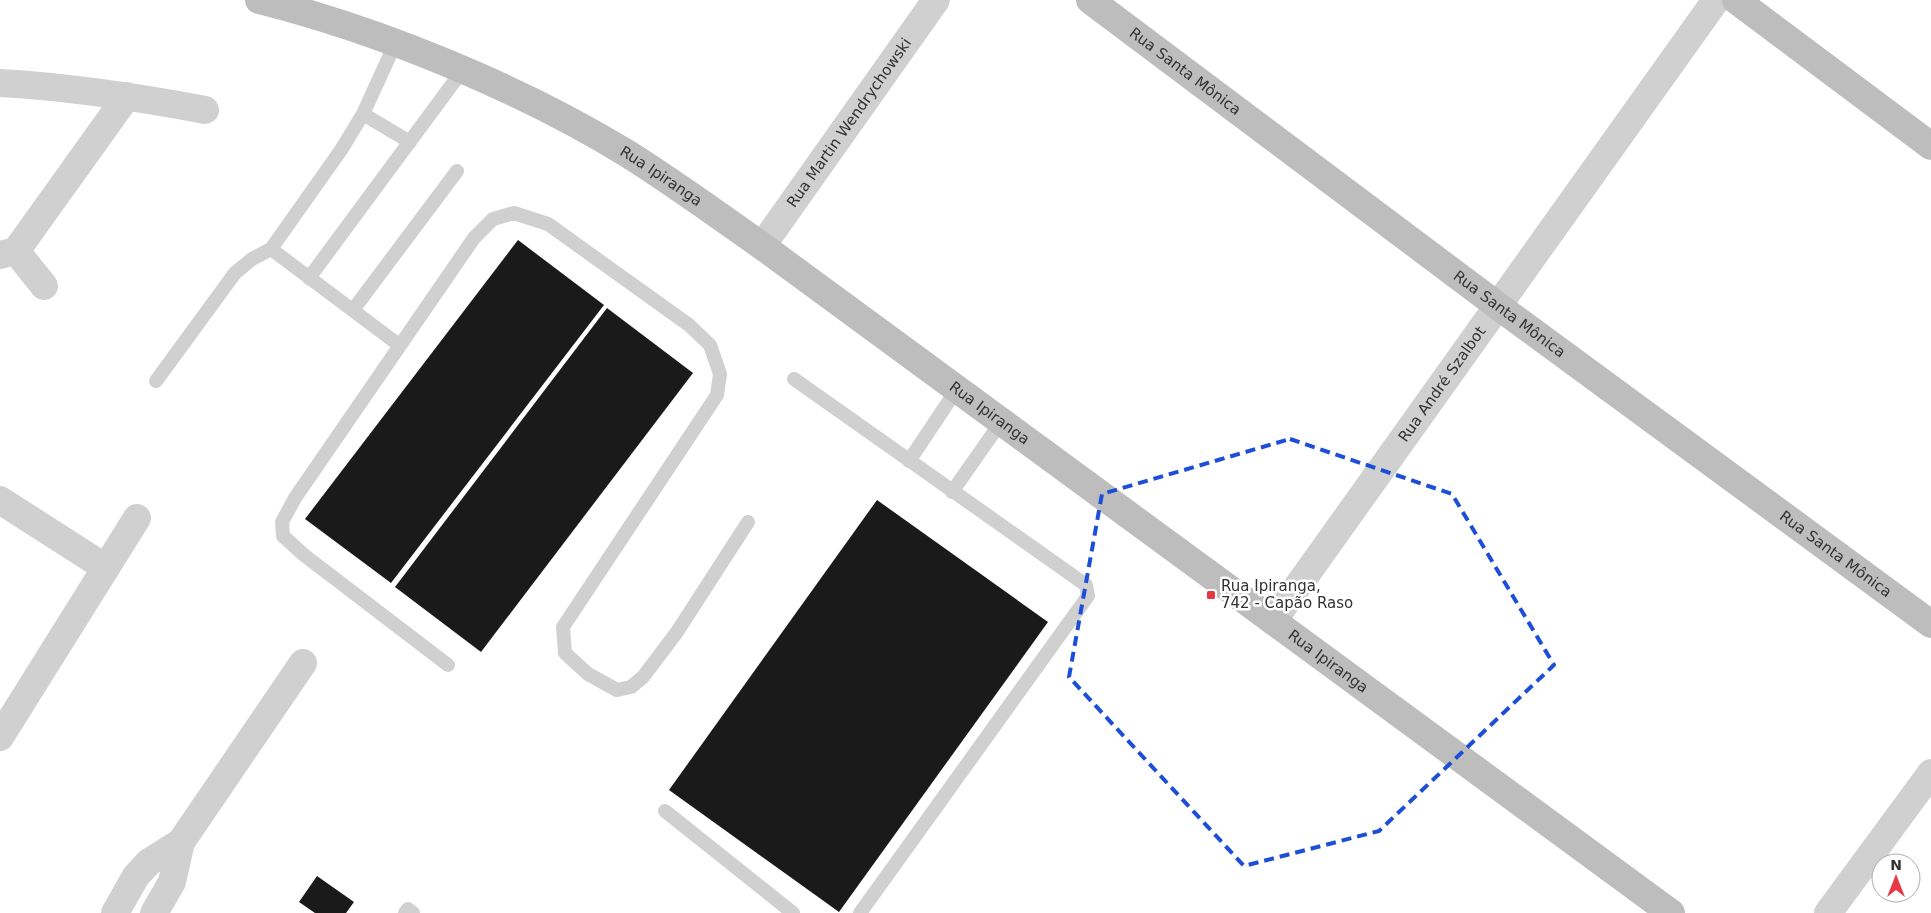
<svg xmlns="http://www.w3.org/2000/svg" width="1931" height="913" viewBox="0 0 1931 913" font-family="'DejaVu Sans',sans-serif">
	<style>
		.building { fill: #1a1a1a }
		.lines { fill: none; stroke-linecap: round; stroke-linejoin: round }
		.lane { stroke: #d0d0d0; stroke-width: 14 }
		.street { stroke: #d0d0d0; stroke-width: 28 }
		.secondary { stroke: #bdbdbd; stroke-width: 28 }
		.marked { fill: none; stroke: #1d4ed8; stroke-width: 4; stroke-dasharray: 10 6; stroke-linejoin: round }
		.poi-dot { fill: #e63946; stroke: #fff; stroke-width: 2 }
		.labels { text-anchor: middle; stroke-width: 5; stroke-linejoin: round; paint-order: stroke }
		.street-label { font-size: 15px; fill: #333; stroke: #fff }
		.poi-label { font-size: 15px; fill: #333; stroke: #fff; text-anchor: start }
	</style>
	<rect width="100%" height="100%" fill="#fff"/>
	<g class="building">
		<polygon points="518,240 604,305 391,583 305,519"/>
		<polygon points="607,308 693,373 481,652 395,587"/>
		<polygon points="877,500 1048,622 839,912 669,790"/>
		<polygon points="317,876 354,902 346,913 315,913 299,902"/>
	</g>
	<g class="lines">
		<g class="lane">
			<polyline points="363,114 410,142"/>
			<polyline points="271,249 399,345"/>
			<polyline points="309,278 462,71"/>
			<polyline points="353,310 457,171"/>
			<polyline points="794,379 1086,585 1088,596 860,913"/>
			<polyline points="156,381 235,273 252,259 271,249 341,150 363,114 395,44"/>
			<polyline points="909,461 957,389"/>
			<polyline points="952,492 1001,422"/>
			<polyline points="448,665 304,555 283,536 282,522 295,498 474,238 493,219 514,213 548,224 689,325 710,345 720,374 717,395 563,627 565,653 588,674 617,690 631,687 643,677 677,632 748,522"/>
			<polyline points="665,811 793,913"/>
			<polyline points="405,913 408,909 413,913"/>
		</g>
		<g class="street">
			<path d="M0 83C69 87 137 97 205 110"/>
			<path id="s1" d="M762 246 936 0"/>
			<polyline points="16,251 44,286"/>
			<polyline points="0,255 16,251 127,96"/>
			<polyline points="0,500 106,568"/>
			<path id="s2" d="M1273 621 1716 0"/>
			<polyline points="0,737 137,518"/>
			<polyline points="115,913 136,876 149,862 181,842 303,663"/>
			<polyline points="154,913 172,882 181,842"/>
			<polyline points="1828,913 1931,773"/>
		</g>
		<g class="secondary">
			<path id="s3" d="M259 0C382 31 520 88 628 154 674 183 718 215 762 246L1671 913"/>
			<path id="s4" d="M1090 0 1498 306 1931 624"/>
			<polyline points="1736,0 1931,146"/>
		</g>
	</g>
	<path class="marked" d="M1290 439 1452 494 1554 665 1379 831 1244 866 1069 677 1102 494Z"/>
	<rect class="poi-dot" x="1206" y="590" width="10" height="10" rx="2.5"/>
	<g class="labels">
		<g class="street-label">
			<text dy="5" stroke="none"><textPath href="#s4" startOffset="119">Rua Santa Mônica</textPath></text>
			<text dy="5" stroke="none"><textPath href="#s1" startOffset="151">Rua Martin Wendrychowski</textPath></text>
			<text dy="5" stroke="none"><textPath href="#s3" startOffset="441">Rua Ipiranga</textPath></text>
			<text dy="5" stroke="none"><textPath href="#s4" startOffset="524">Rua Santa Mônica</textPath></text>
			<text dy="5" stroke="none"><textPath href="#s2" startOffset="291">Rua André Szalbot</textPath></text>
			<text dy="5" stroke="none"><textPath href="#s3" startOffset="846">Rua Ipiranga</textPath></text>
			<text dy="5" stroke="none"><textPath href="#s4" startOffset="929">Rua Santa Mônica</textPath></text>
			<text dy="5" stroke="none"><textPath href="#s3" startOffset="1266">Rua Ipiranga</textPath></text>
		</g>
		<g class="poi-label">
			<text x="1221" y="591">Rua Ipiranga,<tspan x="1221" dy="17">742 - Capão Raso</tspan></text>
		</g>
	</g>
	<g transform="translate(1896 878)"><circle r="24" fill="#ffffff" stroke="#adadad"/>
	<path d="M0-4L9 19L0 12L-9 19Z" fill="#e63946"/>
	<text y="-8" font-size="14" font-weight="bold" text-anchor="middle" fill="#333333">N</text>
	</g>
</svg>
